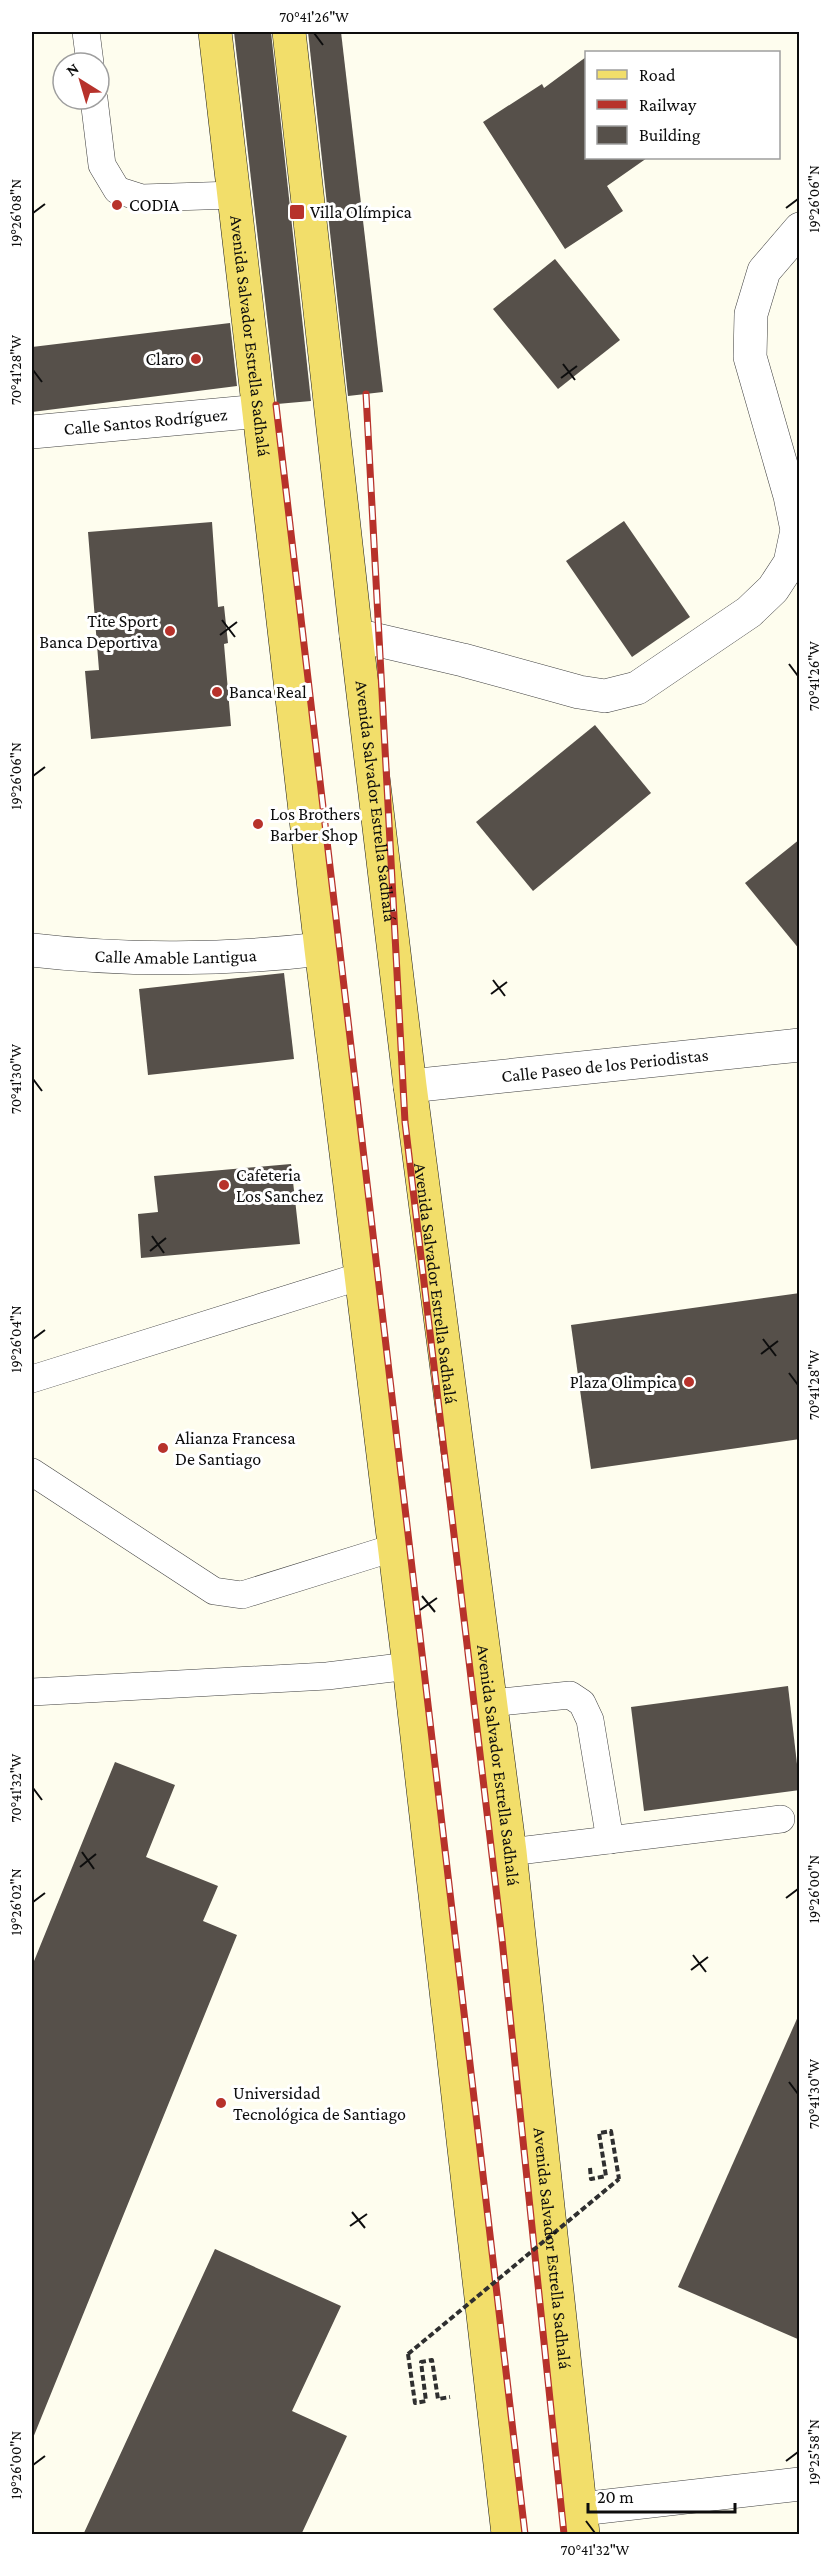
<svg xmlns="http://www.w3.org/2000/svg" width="831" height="2566" viewBox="0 0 831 2566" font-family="'Crimson Pro',serif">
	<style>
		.building { fill: #56504a }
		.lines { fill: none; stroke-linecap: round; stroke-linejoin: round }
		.lane-casing { stroke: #404040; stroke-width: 28 }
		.street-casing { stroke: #404040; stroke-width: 34 }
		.primary-casing { stroke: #1e1e1e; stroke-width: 34 }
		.path { stroke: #2f2f2f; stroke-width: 4; stroke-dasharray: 6 3; stroke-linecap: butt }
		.lane { stroke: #fff; stroke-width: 27 }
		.street { stroke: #fff; stroke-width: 33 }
		.primary { stroke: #f2de6a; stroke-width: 33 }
		.rail-casing { stroke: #b7322b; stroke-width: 7 }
		.rail { stroke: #fff; stroke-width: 4.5; stroke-dasharray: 14; stroke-linecap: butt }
		.path-bridge { stroke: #2f2f2f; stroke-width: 4; stroke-dasharray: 6 3; stroke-linecap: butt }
		.ticks { fill: none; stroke: #0d0d0d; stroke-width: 2 }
		.poi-dot { fill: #b7322b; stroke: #fff; stroke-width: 2 }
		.labels { text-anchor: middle; stroke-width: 6; stroke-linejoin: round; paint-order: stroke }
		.poi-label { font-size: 18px; fill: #0d0d0d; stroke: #fff; text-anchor: start }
		.street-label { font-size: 18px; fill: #0d0d0d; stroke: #fff }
		.neatline { fill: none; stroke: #0d0d0d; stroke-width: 2 }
		.ticks-label { font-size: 15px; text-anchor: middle; fill: #0d0d0d }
	</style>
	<rect width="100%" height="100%" fill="#fefdee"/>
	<g class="building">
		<polygon points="234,32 271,32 311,401 277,404"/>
		<polygon points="308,32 341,32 383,392 348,396"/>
		<polygon points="586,57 586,158 647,158 607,186 623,211 565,249 483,122 542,84 544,88"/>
		<polygon points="555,259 620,340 558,389 493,309"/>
		<polygon points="230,323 237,386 32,412 32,347"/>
		<polygon points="624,521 690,617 632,657 566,561"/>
		<polygon points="212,522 218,607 224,606 228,643 224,644 231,726 91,739 85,671 99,670 88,532"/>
		<polygon points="595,725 651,793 533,891 476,822"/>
		<polygon points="800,839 800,950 745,883"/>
		<polygon points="284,973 294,1059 148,1075 139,989"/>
		<polygon points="291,1164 300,1244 141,1258 138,1214 158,1212 154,1176"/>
		<polygon points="800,1293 800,1439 591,1469 571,1325"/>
		<polygon points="788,1686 800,1790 644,1811 631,1707"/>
		<polygon points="115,1762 175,1785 146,1857 218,1886 203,1921 237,1935 33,2438 32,1966"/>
		<polygon points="800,2012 800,2340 678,2287"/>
		<polygon points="215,2249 341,2306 292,2411 347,2436 301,2535 83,2535"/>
	</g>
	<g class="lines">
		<g class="lane-casing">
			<g id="lane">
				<polyline points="86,32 90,63"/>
				<polyline points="94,99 102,165 117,190 142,198 234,195"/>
				<polyline points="32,1379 361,1276"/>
				<polyline points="32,1472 214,1591 242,1595 393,1548"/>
				<polyline points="32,1692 327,1676 409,1666"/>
				<polyline points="491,1703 570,1695 582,1703 590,1720 610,1840"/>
				<polyline points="510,1852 781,1819"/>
			</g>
		</g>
		<g class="street-casing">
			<g id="street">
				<path id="s1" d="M32 432 260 411"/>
				<polyline points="356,635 463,660 579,692 605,696 637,688 749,612 773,589 790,563 797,530 790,496 750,357 751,314 764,271 800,229"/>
				<path id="s2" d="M32 950C124 961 229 960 321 949"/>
				<path id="s3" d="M410 1086 800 1045"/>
				<polyline points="581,2509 800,2484"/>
			</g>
		</g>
		<g class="primary-casing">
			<g id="primary">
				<path id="s4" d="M215 32 321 949 409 1666 508 2534"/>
				<path id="s5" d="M289 32 356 635 410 1086 510 1852 583 2534"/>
			</g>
		</g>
		<g class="path">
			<polyline points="590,2168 591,2179 606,2176 599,2133 611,2131 619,2179"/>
			<polyline points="408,2354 415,2403 426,2401 421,2362 432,2360 438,2399 450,2397"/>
		</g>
		<use href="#lane" class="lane"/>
		<use href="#street" class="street"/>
		<use href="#primary" class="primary"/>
		<g class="rail-casing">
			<g id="rail">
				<polyline points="366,394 405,1122 502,1939 564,2534"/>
				<polyline points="276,405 525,2534"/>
			</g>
		</g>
		<use href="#rail" class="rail"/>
		<polyline class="path-bridge" points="408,2354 619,2179"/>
	</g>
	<path class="ticks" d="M314 33 323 45M786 208 798 199M33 213 45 204M563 364 575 380M33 370 42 382M561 378 577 366M222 620 235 637M220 635 237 622M789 664 798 676M33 776 45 767M493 980 505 996M491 994 507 982M33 1079 42 1091M152 1236 164 1253M150 1251 166 1238M33 1339 45 1330M763 1339 776 1356M761 1354 778 1341M789 1373 798 1385M422 1596 435 1612M420 1610 437 1598M33 1788 42 1800M82 1852 94 1869M80 1867 96 1854M786 1898 798 1889M33 1902 45 1893M693 1955 706 1972M691 1970 708 1957M789 2082 798 2094M352 2212 365 2228M350 2226 367 2214M786 2461 798 2452M33 2465 45 2456M586 2521 595 2533"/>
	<g class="poi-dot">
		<circle cx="117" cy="205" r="6"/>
		<rect x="289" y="204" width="16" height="16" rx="3"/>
		<circle cx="196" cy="359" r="6"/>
		<circle cx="170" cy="631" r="6"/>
		<circle cx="217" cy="692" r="6"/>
		<circle cx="258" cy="824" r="6"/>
		<circle cx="224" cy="1185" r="6"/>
		<circle cx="689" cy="1382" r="6"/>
		<circle cx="163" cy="1448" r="6"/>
		<circle cx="221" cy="2103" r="6"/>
	</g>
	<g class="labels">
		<g class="poi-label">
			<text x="129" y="211">CODIA</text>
			<text x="310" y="218">Villa Olímpica</text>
			<text x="184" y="365" text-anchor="end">Claro</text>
			<text x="158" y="627" text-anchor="end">Tite Sport<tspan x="158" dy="21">Banca Deportiva</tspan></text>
			<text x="229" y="698">Banca Real</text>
			<text x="270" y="820">Los Brothers<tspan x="270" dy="21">Barber Shop</tspan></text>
			<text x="236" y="1181">Cafeteria<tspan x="236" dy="21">Los Sanchez</tspan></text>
			<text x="677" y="1388" text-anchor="end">Plaza Olimpica</text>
			<text x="175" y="1444">Alianza Francesa<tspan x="175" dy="21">De Santiago</tspan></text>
			<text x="233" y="2099">Universidad<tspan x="233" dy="21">Tecnológica de Santiago</tspan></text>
		</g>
		<g class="street-label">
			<text dy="6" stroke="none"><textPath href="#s4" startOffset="306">Avenida Salvador Estrella Sadhalá</textPath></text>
			<text dy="6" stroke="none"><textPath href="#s1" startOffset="114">Calle Santos Rodríguez</textPath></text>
			<text dy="6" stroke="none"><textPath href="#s5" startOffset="774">Avenida Salvador Estrella Sadhalá</textPath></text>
			<text dy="6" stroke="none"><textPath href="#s2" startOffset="144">Calle Amable Lantigua</textPath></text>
			<text dy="6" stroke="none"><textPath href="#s3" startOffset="196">Calle Paseo de los Periodistas</textPath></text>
			<text dy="6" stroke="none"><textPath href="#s5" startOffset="1260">Avenida Salvador Estrella Sadhalá</textPath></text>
			<text dy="6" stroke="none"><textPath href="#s5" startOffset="1746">Avenida Salvador Estrella Sadhalá</textPath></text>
			<text dy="6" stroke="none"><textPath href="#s5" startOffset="2232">Avenida Salvador Estrella Sadhalá</textPath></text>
		</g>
	</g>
	<rect width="831" height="2566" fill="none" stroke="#ffffff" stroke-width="66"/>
	<rect x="585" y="51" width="195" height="108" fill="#ffffff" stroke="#9e9e9e" stroke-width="1.5"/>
	<rect x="597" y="70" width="30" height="9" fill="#f2de6a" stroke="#9e9e9e" stroke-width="1.5"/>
	<text x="639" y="81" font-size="18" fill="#0d0d0d">Road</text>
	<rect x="597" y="100" width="30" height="9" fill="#b7322b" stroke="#9e9e9e" stroke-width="1.5"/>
	<text x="639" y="111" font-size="18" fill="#0d0d0d">Railway</text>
	<rect x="597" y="126" width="30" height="18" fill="#56504a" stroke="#9e9e9e" stroke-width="1.5"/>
	<text x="639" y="141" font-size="18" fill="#0d0d0d">Building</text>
	<g transform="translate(81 81) rotate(323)"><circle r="28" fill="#ffffff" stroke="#9e9e9e" stroke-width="1.5"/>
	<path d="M0-4.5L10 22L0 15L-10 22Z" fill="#b7322b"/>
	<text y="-9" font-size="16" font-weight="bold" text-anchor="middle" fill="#0d0d0d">N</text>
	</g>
	<path d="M588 2503v9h147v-9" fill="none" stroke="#0d0d0d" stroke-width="3"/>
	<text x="597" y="2503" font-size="18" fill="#0d0d0d" stroke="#ffffff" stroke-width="4.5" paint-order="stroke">20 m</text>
	<rect x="33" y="33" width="765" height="2500" class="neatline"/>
	<g class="ticks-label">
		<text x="314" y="22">70°41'26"W</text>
		<text transform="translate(814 199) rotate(-90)" y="5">19°26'06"N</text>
		<text transform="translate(16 213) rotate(-90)" y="5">19°26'08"N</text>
		<text transform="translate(16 370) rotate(-90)" y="5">70°41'28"W</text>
		<text transform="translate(814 676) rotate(-90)" y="5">70°41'26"W</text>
		<text transform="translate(16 776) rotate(-90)" y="5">19°26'06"N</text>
		<text transform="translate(16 1079) rotate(-90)" y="5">70°41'30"W</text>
		<text transform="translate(16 1339) rotate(-90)" y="5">19°26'04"N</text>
		<text transform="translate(814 1385) rotate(-90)" y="5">70°41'28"W</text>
		<text transform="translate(16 1788) rotate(-90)" y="5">70°41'32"W</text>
		<text transform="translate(814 1889) rotate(-90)" y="5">19°26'00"N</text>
		<text transform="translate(16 1902) rotate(-90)" y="5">19°26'02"N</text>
		<text transform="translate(814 2094) rotate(-90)" y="5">70°41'30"W</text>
		<text transform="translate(814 2452) rotate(-90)" y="5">19°25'58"N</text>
		<text transform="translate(16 2465) rotate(-90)" y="5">19°26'00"N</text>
		<text x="595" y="2555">70°41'32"W</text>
	</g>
</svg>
